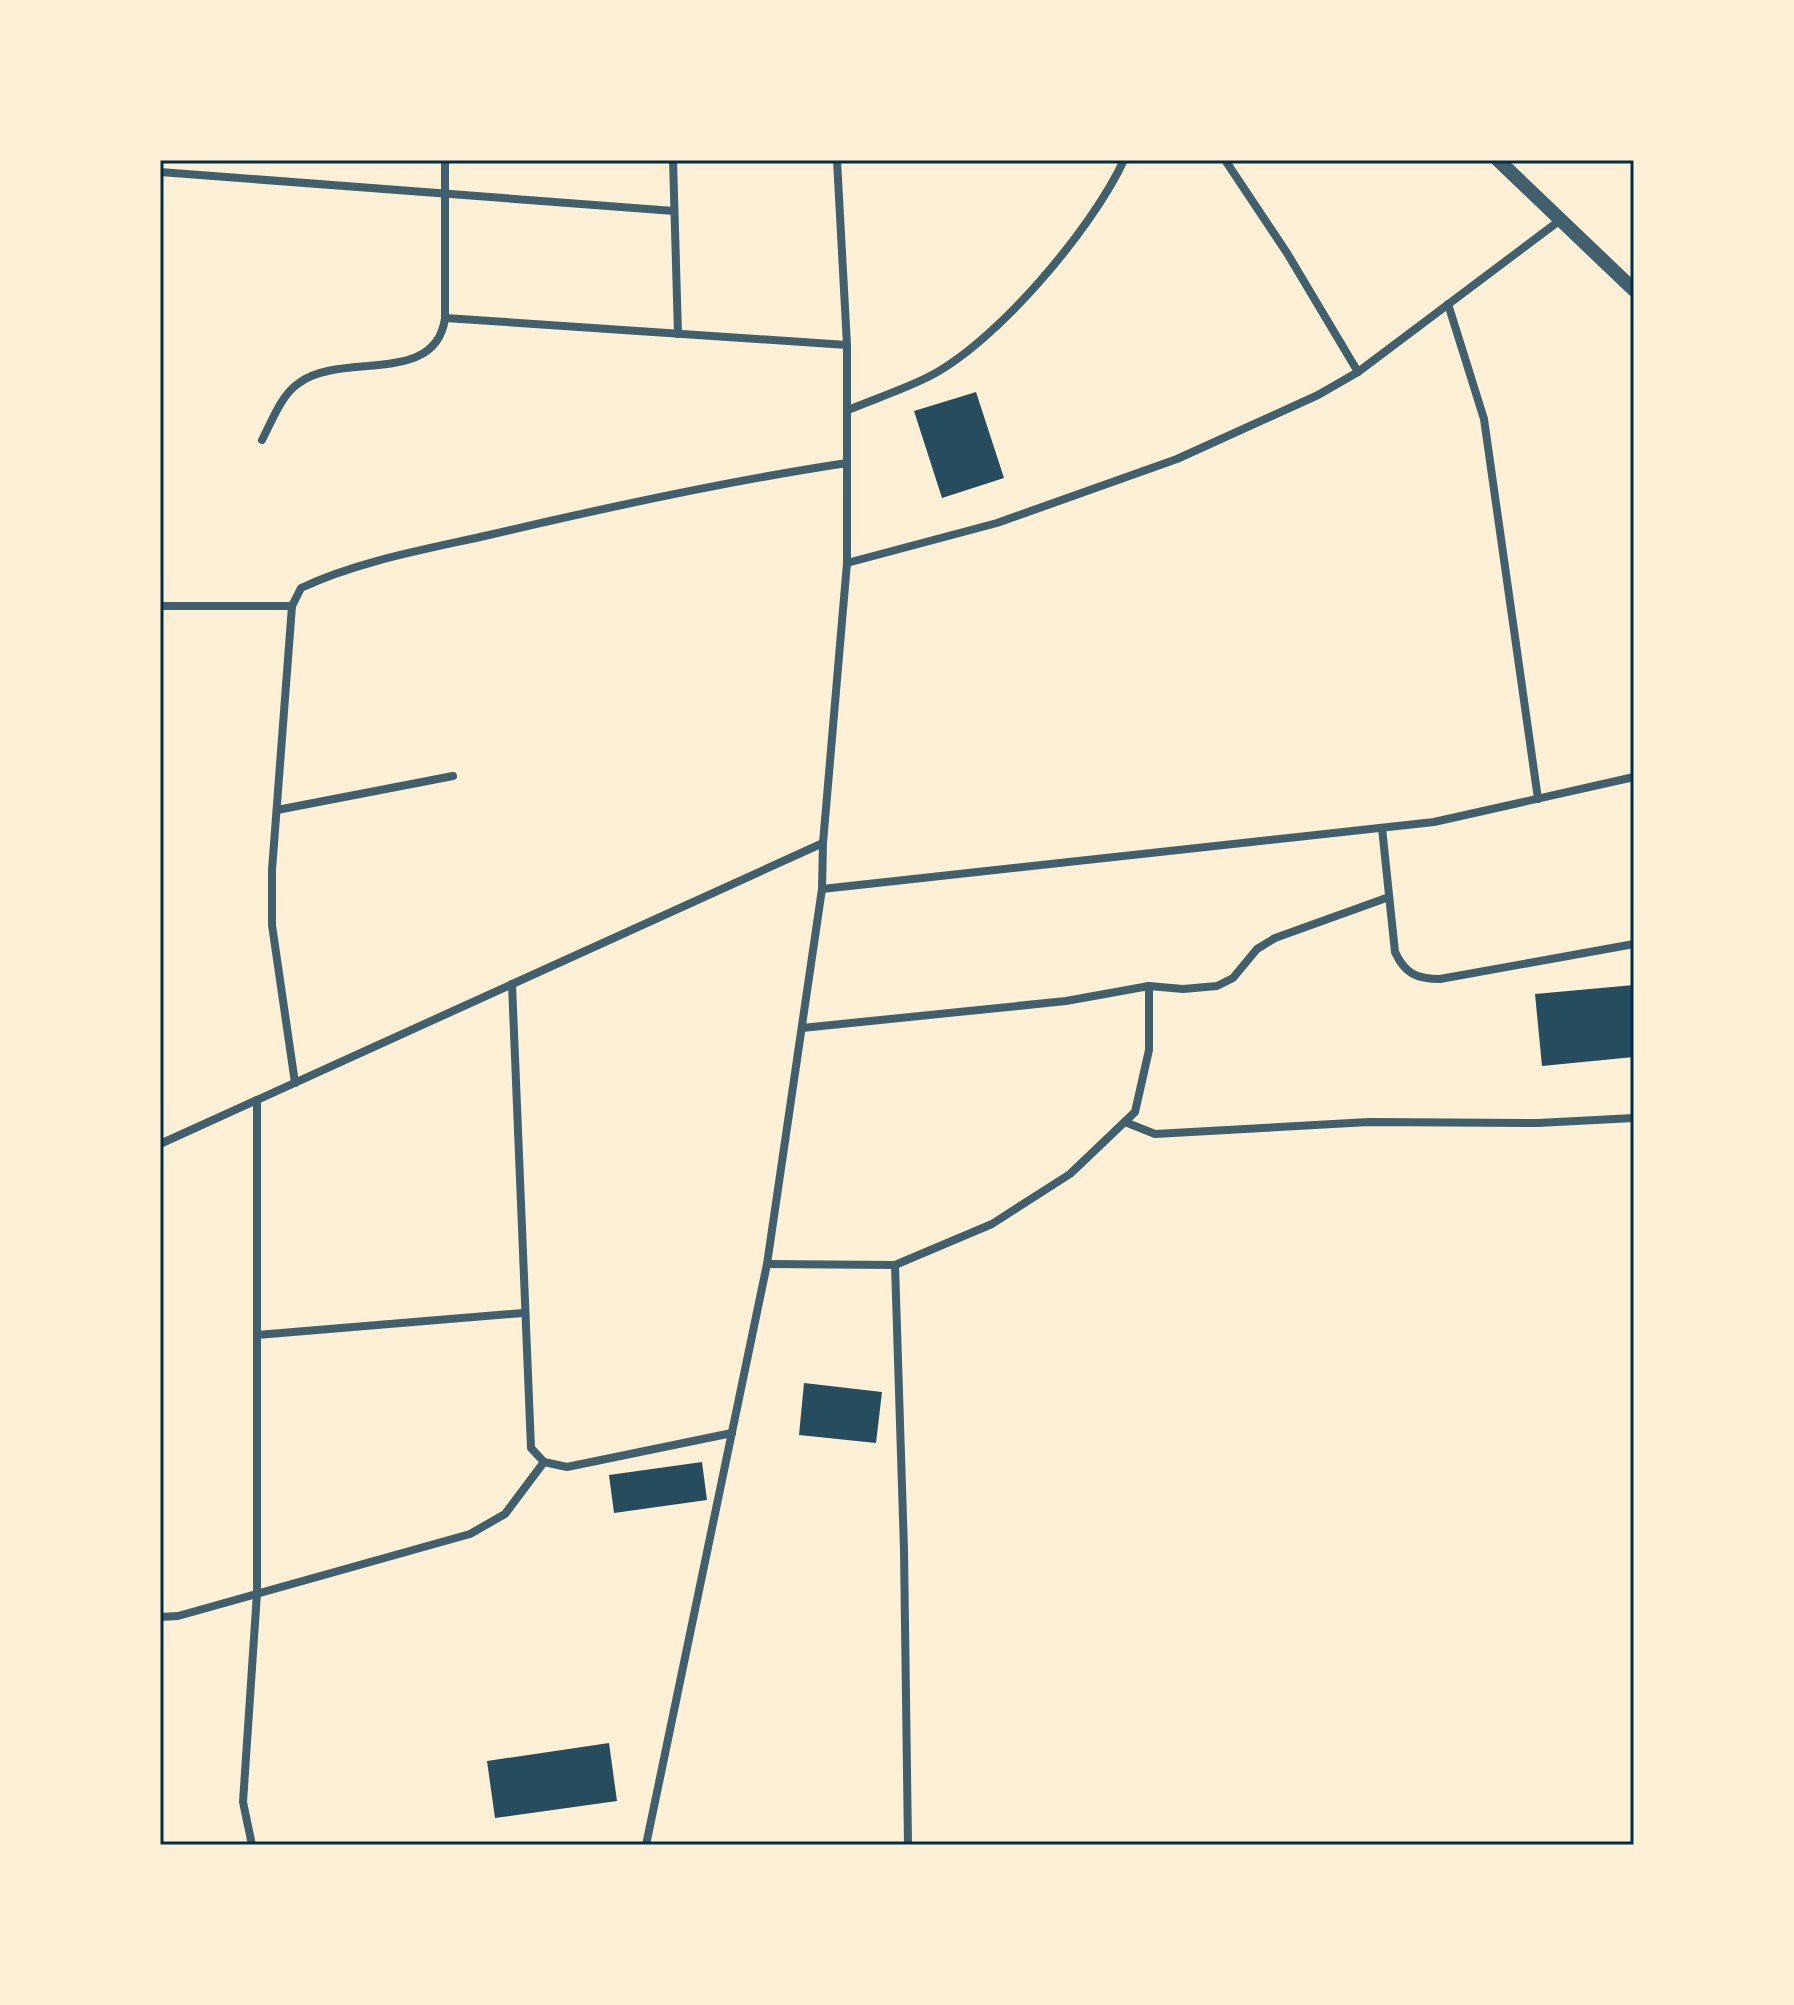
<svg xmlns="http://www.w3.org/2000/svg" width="1794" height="2005" viewBox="0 0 1794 2005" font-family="'Archivo Narrow',sans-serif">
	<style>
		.building { fill: #264d5e }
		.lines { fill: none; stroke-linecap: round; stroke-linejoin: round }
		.minor { stroke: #3f606c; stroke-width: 8 }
		.tertiary { stroke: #3f606c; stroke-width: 14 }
		.neatline { fill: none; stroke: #003049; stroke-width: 3 }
	</style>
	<rect width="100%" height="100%" fill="#fdf0d5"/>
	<g class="building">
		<polygon points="976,392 1004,478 942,498 914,411"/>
		<polygon points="1634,985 1634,1057 1542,1066 1535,994"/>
		<polygon points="804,1383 882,1392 876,1443 799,1435"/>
		<polygon points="702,1462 707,1500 614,1513 609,1475"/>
		<polygon points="609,1743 617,1801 495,1818 487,1761"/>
	</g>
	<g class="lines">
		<g class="minor">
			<polyline points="673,160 678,334"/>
			<polyline points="1225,160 1287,253 1358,372"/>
			<polyline points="160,172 674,211"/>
			<polyline points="1448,304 1484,419 1538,799"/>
			<polyline points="445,318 847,345"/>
			<path d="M848 410C874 399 902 390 928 377 996 343 1092 229 1124 160"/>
			<path d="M262 440C272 421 281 395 299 383 341 351 436 387 445 318V160"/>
			<polyline points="847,563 997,523 1177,459 1318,395 1358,372 1559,221"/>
			<polyline points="160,606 292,606"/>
			<polyline points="277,810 453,776"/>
			<path d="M1382 828 1395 952C1405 974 1417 979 1440 979L1634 944"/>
			<polyline points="822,889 1434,822 1634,777"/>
			<polyline points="512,984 531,1448 544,1462 567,1467 732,1433"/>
			<polyline points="802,1028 1066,1001 1149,986 1183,989 1217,986 1233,978 1257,949 1275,938 1389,897"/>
			<path d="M295 1083 272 925V870L292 606 301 588C358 561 427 549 489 535 608 507 727 481 847 463"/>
			<polyline points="1125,1122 1155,1134 1369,1122 1538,1123 1634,1118"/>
			<polyline points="160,1144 823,843"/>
			<polyline points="767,1264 895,1265 992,1224 1070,1174 1135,1112 1149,1050 1149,986"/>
			<polyline points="895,1265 904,1550 908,1845"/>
			<polyline points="257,1335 523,1313"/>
			<polyline points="160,1617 178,1616 470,1534 505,1514 544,1462"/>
			<polyline points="252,1845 243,1802 257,1593 257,1100"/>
			<polyline points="646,1845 767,1264 822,889 823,843 847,563 847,345 837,160"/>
		</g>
		<polyline class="tertiary" points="1498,160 1634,290"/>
	</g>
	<rect width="1794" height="2005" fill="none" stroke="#fdf0d5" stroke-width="324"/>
	<rect x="162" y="162" width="1470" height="1681" class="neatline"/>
</svg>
